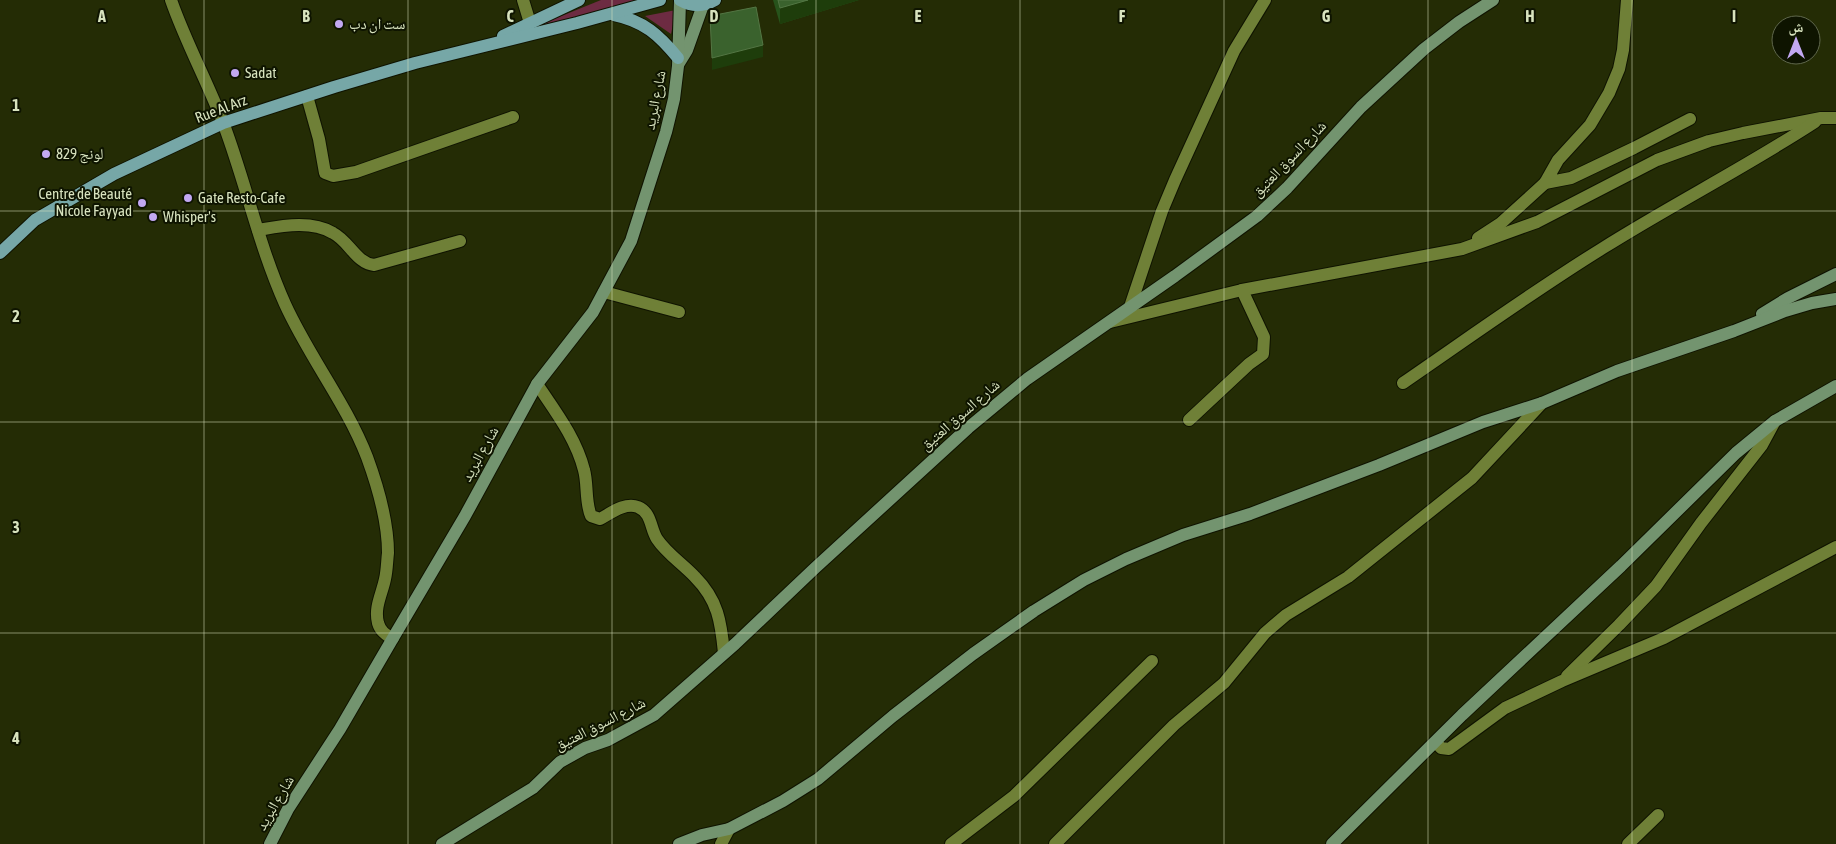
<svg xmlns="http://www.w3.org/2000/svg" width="1836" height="844" viewBox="0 0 1836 844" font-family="'Asap Condensed','Noto Naskh Arabic',sans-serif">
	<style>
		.green { fill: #6d2b42 }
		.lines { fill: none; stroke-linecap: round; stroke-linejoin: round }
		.street-casing { stroke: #0f1301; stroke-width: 14 }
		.secondary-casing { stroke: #0f1301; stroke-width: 14 }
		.primary-casing { stroke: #0f1301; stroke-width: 14 }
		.street { stroke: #6f8037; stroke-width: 12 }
		.secondary { stroke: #73946f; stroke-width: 12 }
		.primary { stroke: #76a7a7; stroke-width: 12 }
		.wall { fill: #27531b }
		.shaded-wall { fill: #1e3d0b }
		.building { fill: #3a622d; stroke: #537644 }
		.grid { fill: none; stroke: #d8e3be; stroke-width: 1; stroke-opacity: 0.55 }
		.poi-dot { fill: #c2a8f2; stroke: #0e1400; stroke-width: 2 }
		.labels { text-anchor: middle; stroke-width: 4; stroke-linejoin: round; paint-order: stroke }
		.poi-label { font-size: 15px; fill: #d8e3be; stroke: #0e1400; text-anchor: start }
		.street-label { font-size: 15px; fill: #d8e3be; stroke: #0e1400 }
		.grid-label { font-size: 16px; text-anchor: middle; font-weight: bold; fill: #d8e3be; stroke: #0e1400; stroke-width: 4; stroke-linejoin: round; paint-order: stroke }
	</style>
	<rect width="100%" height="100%" fill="#242c05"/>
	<g class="green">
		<polygon points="601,0 640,0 532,28"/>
		<polygon points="676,10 671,34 645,16"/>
	</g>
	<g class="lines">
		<g class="street-casing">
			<g id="street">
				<path d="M171 0C186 43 208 83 224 125 246 184 259 246 285 304 309 357 346 403 367 457 378 487 388 520 388 553 387 561 387 571 385 579 382 594 374 607 378 623 380 630 386 636 393 638"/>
				<polyline points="523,0 530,23"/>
				<polyline points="1627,0 1623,50 1619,69 1609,93 1590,125 1558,160 1545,183 1571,178 1634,148 1690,119"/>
				<polyline points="307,96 319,139 325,173 333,176 356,172 513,117"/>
				<path d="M258 230C282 226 311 220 333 233 349 241 356 263 374 265L460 241"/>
				<polyline points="1478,238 1501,223 1545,183"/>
				<polyline points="604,292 679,312"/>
				<polyline points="1130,307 1162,211 1175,180 1234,51 1265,0"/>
				<polyline points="1110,322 1242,290 1462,249 1537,222 1657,160 1709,141 1743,133 1821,118 1836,118"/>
				<path d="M1403 383C1470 337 1535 290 1603 248 1673 204 1746 167 1815 122"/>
				<path d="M537 384C555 411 576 438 584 470 588 484 585 502 591 516L600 519C611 513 625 502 638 507 652 513 650 528 657 539 667 554 683 564 695 577 718 600 721 622 724 653"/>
				<polyline points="1189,420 1249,364 1263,354 1264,337 1242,290"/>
				<polyline points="1567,676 1619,625 1656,586 1701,523 1762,445 1775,421"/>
				<polyline points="1436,742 1441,748 1449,749 1505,708 1562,681 1664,638 1836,547"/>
				<polyline points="721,844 729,829"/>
				<polyline points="951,844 1014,796 1152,661"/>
				<polyline points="1055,844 1174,725 1224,683 1265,633 1286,615 1348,577 1472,478 1542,403"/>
				<polyline points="1628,844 1658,815"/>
			</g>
		</g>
		<g class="secondary-casing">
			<g id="secondary">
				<polyline points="679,63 687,50 703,5"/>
				<polyline points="1762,314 1788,298 1836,274"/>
				<polyline points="270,844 288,809 340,729 393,638 465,516 537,384 593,312 631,241 666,132 674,99 678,66 680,1"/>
				<polyline points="442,844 533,788 560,762 585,748 608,740 654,715 735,644 815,568 968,428 1027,379 1175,276 1257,216 1287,188 1361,107 1424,49 1459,22 1493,0"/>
				<polyline points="679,844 702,835 729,829 783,801 818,779 893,716 973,654 1034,611 1084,580 1126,559 1183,535 1250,514 1379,465 1483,422 1542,403 1617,371 1734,331 1785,311 1812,303 1836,299"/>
				<polyline points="1332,844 1462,715 1621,566 1736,453 1775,421 1836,386"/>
			</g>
		</g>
		<g class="primary-casing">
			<g id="primary">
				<path d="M680 0C692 7 703 7 715 0"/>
				<path d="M614 15C644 21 659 35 678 58"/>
				<polyline points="503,36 579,0"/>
				<polyline points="0,253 35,220 114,174 223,123 334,87 415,63 577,23 660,0"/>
			</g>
		</g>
		<use href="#street" class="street"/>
		<use href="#secondary" class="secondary"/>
		<use href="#primary" class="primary"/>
	</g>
	<polygon class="wall" points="773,0 859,0 780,24"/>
	<g class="shaded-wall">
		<polygon points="808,0 859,0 780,24 780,8"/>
		<polygon points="763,45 763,57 712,70 712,58"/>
	</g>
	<g class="building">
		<polygon points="778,0 808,0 780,8"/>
		<polygon points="756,7 763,45 712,58 710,16"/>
	</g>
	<path class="grid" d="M204 0V844M408 0V844M612 0V844M816 0V844M1020 0V844M1224 0V844M1428 0V844M1632 0V844M0 211H1836M0 422H1836M0 633H1836"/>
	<g class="poi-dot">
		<circle cx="339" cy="24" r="5"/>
		<circle cx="235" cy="73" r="5"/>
		<circle cx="46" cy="154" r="5"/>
		<circle cx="188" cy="198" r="5"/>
		<circle cx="142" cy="203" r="5"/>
		<circle cx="153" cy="217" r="5"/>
	</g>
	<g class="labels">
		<g class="poi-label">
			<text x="349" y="29">ست ان دب</text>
			<text x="245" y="78">Sadat</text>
			<text x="56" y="159">لونج 829</text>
			<text x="132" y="199" text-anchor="end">Centre de Beauté<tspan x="132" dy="17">Nicole Fayyad</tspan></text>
			<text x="198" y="203">Gate Resto-Cafe</text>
			<text x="163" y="222">Whisper's</text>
		</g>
		<g class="street-label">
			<text transform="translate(655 100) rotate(-79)" y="5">شارع البريد</text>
			<text transform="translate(221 109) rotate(-21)" y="5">Rue Al Arz</text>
			<text transform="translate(1289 159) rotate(-46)" y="5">شارع السوق العتيق</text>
			<text transform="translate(960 415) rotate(-41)" y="5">شارع السوق العتيق</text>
			<text transform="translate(480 454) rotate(-61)" y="5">شارع البريد</text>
			<text transform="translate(600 724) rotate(-27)" y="5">شارع السوق العتيق</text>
			<text transform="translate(275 803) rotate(-60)" y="5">شارع البريد</text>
		</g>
	</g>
	<g class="grid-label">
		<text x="102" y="22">A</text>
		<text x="306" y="22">B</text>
		<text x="510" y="22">C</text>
		<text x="714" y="22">D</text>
		<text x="918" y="22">E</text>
		<text x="1122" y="22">F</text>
		<text x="1326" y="22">G</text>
		<text x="1530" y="22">H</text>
		<text x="1734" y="22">I</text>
		<text x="16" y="111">1</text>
		<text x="16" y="322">2</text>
		<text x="16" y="533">3</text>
		<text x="16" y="744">4</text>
	</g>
	<g transform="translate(1796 40)"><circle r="24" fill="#0e1400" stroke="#5f674c"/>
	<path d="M0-4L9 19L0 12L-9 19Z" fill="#c2a8f2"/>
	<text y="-8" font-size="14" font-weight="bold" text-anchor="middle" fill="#d8e3be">ش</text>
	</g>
</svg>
